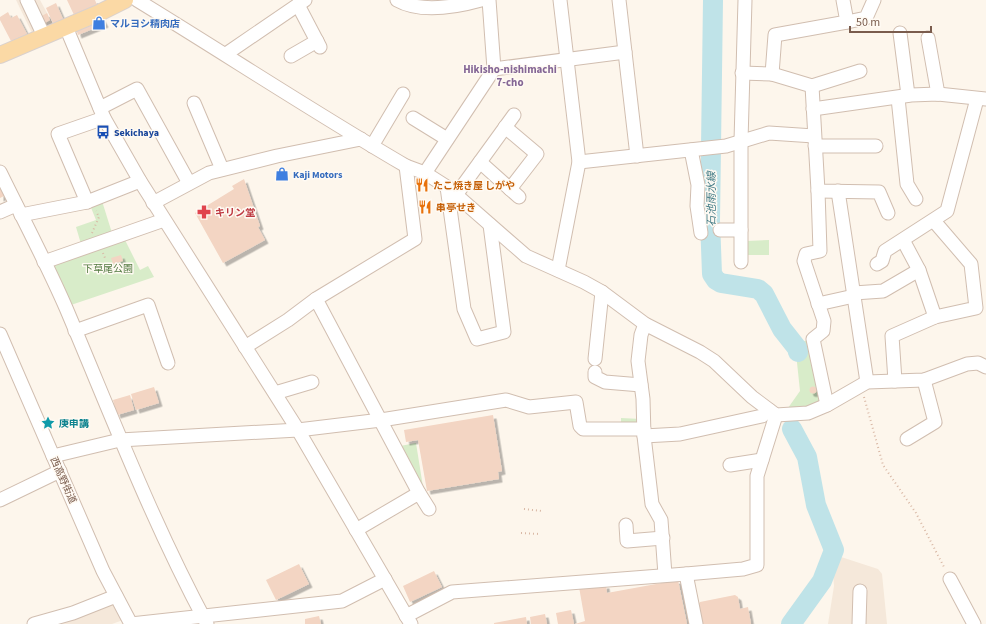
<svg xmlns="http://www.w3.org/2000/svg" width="986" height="624" viewBox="0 0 986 624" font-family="'Source Sans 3','Noto Sans JP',sans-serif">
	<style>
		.residential { fill: #f5e8da }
		.green { fill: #d8ecc9 }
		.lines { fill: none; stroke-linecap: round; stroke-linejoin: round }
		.river { stroke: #bfe3e8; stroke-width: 20 }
		.building { fill: #f3d5c3; filter: url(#shadow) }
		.minor-casing { stroke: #d1beb0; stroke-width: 15 }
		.major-casing { stroke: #dad1cd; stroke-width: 18 }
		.path { stroke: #d9b8a5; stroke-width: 2; stroke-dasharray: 1 3; stroke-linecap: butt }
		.minor { stroke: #fff; stroke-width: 13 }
		.major { stroke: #fbd9a5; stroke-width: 16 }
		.labels { text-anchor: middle; stroke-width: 3; stroke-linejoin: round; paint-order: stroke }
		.shop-label { font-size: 10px; font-weight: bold; fill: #366cbe; stroke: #fffaf3; text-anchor: start }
		.transit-label { font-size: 10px; font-weight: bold; fill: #164399; stroke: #fffaf3; text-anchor: start }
		.food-label { font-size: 10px; font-weight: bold; fill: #c56008; stroke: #fffaf3; text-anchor: start }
		.health-label { font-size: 10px; font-weight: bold; fill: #be3a42; stroke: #fffaf3; text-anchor: start }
		.park-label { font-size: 10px; fill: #537a41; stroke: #fffaf3 }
		.culture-label { font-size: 10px; font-weight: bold; fill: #0d838f; stroke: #fffaf3; text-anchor: start }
		.street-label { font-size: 10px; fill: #7a5c4d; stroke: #fffaf3 }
		.neighbourhood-label { font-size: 11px; font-weight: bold; fill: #846695; stroke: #fffaf3 }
		.water-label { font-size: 11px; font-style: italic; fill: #437c86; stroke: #fffaf3 }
	</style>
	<defs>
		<filter id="shadow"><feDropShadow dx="3.5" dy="3.5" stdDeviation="0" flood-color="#0004"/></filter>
	</defs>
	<rect width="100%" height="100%" fill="#fdf6ec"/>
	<g class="residential">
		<polygon points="16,0 40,0 53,24 32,33"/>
		<polygon points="838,556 878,569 882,574 887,624 828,624 834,586 833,573"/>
		<polygon points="108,602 115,605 123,620 112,624 51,624"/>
	</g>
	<g class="green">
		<polygon points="102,201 112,233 81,244 76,227 96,220 90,205"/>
		<polygon points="124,238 140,270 148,266 154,277 68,306 50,263"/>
		<polygon points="769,240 769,255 746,255 746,241"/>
		<polygon points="808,340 821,399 818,403 801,408 788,408 800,391 796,353 802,352 801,342"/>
		<polygon points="621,418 641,419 636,425 621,424"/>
		<polygon points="416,443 423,487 400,446"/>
	</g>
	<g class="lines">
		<g class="river">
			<polyline points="713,0 710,220 712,274 716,280 721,283 758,289 764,294 782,329 797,348 798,352"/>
			<polyline points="791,624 822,581 834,550 816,505 807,457 792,429"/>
		</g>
	</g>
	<g class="building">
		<polygon points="67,0 95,0 97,5 74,15"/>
		<polygon points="56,3 63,19 53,23 46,8"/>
		<polygon points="8,12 11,18 17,15 27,34 11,41 0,20 0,17"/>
		<polygon points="47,13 50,20 43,24 40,17"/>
		<polygon points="102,18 105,24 78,35 76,29"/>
		<polygon points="244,179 260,226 258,227 265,240 223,263 195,213 234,189 232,186"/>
		<polygon points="0,186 4,196 0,198"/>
		<polygon points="121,255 123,261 113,264 111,258"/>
		<circle cx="813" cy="390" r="3.5"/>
		<polygon points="154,387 159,403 136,410 131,394"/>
		<polygon points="130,395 134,410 117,415 113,400"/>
		<polygon points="493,415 502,471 498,472 499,479 427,491 418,440 406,442 404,430"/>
		<polygon points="299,564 309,584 276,600 266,580"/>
		<polygon points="434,571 442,587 410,602 403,586"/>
		<polygon points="678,580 687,624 575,624 585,621 579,587 606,585 607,593"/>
		<polygon points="735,595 738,597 740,609 748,607 751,624 701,624 698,605 700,602"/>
		<polygon points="571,610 574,624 558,624 556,613"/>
		<polygon points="545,614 547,624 531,624 530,617"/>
		<polygon points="319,616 321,624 305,624 305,619"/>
		<polygon points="526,617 527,624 494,624 494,623"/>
	</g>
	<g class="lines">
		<g class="minor-casing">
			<g id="minor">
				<polyline points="27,0 44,36"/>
				<path d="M137 0C227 55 315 113 406 166L425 173 447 187 526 256 584 282 602 292 645 324 700 352 714 361 752 397 776 415 808 413 827 405 867 382 924 380 967 364 978 363 986 367"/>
				<path d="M397 0C420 13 456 7 481 0"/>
				<polyline points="619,0 637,156"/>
				<polyline points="298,5 320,47"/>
				<polyline points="847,22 866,18 874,0"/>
				<polyline points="66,27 104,118 140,181 298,430 411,624"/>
				<polyline points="900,33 908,95"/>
				<polyline points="928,38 938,94"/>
				<polyline points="226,54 305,0"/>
				<polyline points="291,56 317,41"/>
				<polyline points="494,69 625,52"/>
				<polyline points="742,73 772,74 775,35 847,22 843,0"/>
				<polyline points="772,74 812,86 818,191 879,192 888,213"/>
				<polyline points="812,86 860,71"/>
				<polyline points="898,98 907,184 916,199"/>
				<polyline points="194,103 222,169"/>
				<polyline points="100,108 137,89 189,183"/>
				<polyline points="813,109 911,95 938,94 986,99"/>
				<polyline points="413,118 447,139"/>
				<polyline points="505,127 537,154 510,189"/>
				<polyline points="372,146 403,94"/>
				<polyline points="815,146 876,146"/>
				<polyline points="691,150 698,185 697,206 701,233"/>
				<polyline points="480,162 519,197"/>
				<polyline points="579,162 726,146 769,133 814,136"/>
				<path d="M0 172C22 217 46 262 66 308 111 414 152 522 207 624"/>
				<polyline points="425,173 494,69 489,0"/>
				<polyline points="447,187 464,309 477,339 504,332 490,225"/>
				<polyline points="818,191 820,251 806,254 804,261 824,321 823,331 813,339 827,405"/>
				<polyline points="838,191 867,382"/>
				<polyline points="456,195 514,115"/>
				<polyline points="87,202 58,134 104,118"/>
				<polyline points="153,203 209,173 277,156 361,139"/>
				<polyline points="0,212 16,205"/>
				<polyline points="21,215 87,202 140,181"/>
				<polyline points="720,230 741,230"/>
				<polyline points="903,240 919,270 935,317"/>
				<polyline points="44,262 164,220"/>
				<polyline points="741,262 741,141 745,0"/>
				<polyline points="877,264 882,261 885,251 947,211 977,99"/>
				<polyline points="558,270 579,162 560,0"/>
				<polyline points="854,293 883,291 919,270"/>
				<polyline points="316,299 419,493"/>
				<polyline points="818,304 854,296"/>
				<polyline points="645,324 641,335 638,361 643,399 644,436 652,504 661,520 665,575"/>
				<polyline points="75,331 148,305 168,363"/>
				<polyline points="0,334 103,571 131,624"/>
				<polyline points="245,347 288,320 316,299 415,239 406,166"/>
				<polyline points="595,359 602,292"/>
				<polyline points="595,372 595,377 605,382 641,385"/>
				<polyline points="895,381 892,336 935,317 976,308 971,264 934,221"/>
				<polyline points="275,393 312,382"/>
				<polyline points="644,436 680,434 762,416 769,410"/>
				<polyline points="907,439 935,422 924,380"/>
				<polyline points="53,456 120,440 298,430 381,420 506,400 529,407 576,402 580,426 583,429 644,429"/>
				<polyline points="730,465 762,460"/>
				<polyline points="0,500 60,471"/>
				<polyline points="626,525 627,541 663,538"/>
				<polyline points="356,530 419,493 429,509"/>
				<polyline points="686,574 696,624"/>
				<polyline points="950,579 974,624"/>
				<polyline points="406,616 452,592 686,574 743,569 757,565 757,476 776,415"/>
				<polyline points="34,624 73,613 116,596"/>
				<polyline points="131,624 342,601 385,579"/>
				<polyline points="859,624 860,591"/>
			</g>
		</g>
		<g class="major-casing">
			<polyline id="major" points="0,55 101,12 125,0"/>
		</g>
		<g class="path">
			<polyline points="92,233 99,217 96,211"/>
			<polyline points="103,253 105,258"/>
			<polyline points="864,397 883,465 916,513 945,569"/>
			<polyline points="524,509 542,511"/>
			<polyline points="521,533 540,534"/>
		</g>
		<use href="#minor" class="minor"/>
		<use href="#major" class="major"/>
	</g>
	<defs>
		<g id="shop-bare" transform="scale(1.08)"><path d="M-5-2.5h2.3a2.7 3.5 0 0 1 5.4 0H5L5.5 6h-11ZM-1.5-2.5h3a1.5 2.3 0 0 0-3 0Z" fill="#3f7fe0" stroke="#fffaf3" stroke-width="2.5" paint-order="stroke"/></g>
		<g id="bus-bare" transform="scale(1.08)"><path d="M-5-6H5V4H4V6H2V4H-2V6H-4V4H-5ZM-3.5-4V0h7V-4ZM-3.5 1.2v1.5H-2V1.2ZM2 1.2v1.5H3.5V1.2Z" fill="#1a4fb4" stroke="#fffaf3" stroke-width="2.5" paint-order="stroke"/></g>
		<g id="restaurant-bare" transform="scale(1.08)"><path d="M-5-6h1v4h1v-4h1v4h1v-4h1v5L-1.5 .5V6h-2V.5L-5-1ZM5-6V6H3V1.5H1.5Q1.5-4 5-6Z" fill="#e8710a" stroke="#fffaf3" stroke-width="2.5" paint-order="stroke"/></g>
		<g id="pharmacy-bare" transform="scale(1.08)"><path d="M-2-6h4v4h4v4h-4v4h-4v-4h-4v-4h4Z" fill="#e0444e" stroke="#fffaf3" stroke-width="2.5" paint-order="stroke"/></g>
		<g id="sight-bare" transform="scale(1.08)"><path d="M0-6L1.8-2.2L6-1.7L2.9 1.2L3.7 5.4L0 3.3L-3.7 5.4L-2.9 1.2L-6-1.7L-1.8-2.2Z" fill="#0f9aa8" stroke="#fffaf3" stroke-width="2.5" paint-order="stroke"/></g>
	</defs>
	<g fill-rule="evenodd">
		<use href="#shop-bare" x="99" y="23"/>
		<use href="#bus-bare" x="103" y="132"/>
		<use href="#shop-bare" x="282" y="174"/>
		<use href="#restaurant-bare" x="422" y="185"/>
		<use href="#restaurant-bare" x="425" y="207"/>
		<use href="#pharmacy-bare" x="204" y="212"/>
		<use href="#sight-bare" x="48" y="423"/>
	</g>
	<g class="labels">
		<g class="shop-label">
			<text x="110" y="27">マルヨシ精肉店</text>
			<text x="293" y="178">Kaji Motors</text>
		</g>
		<g class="transit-label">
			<text x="114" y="136">Sekichaya</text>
		</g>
		<g class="food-label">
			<text x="433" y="189">たこ焼き屋 しがや</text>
			<text x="436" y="211">串亭せき</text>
		</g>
		<g class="health-label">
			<text x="215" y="216">キリン堂</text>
		</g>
		<g class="park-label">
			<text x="108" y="272">下草尾公園</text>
		</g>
		<g class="culture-label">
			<text x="59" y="427">庚申講</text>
		</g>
		<g class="street-label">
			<text transform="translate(64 480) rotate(66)" y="4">西高野街道</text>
		</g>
		<g class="neighbourhood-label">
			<text x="510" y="73">Hikisho-nishimachi<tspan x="510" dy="13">7-cho</tspan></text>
		</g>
		<g class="water-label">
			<text transform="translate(711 199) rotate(-90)" y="4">石池雨水線</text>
		</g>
	</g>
	<path d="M850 26v6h81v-6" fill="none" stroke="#7a5c4d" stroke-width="2"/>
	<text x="856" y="26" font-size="12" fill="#7a5c4d" stroke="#fffaf3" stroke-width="3" paint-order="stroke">50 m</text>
</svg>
